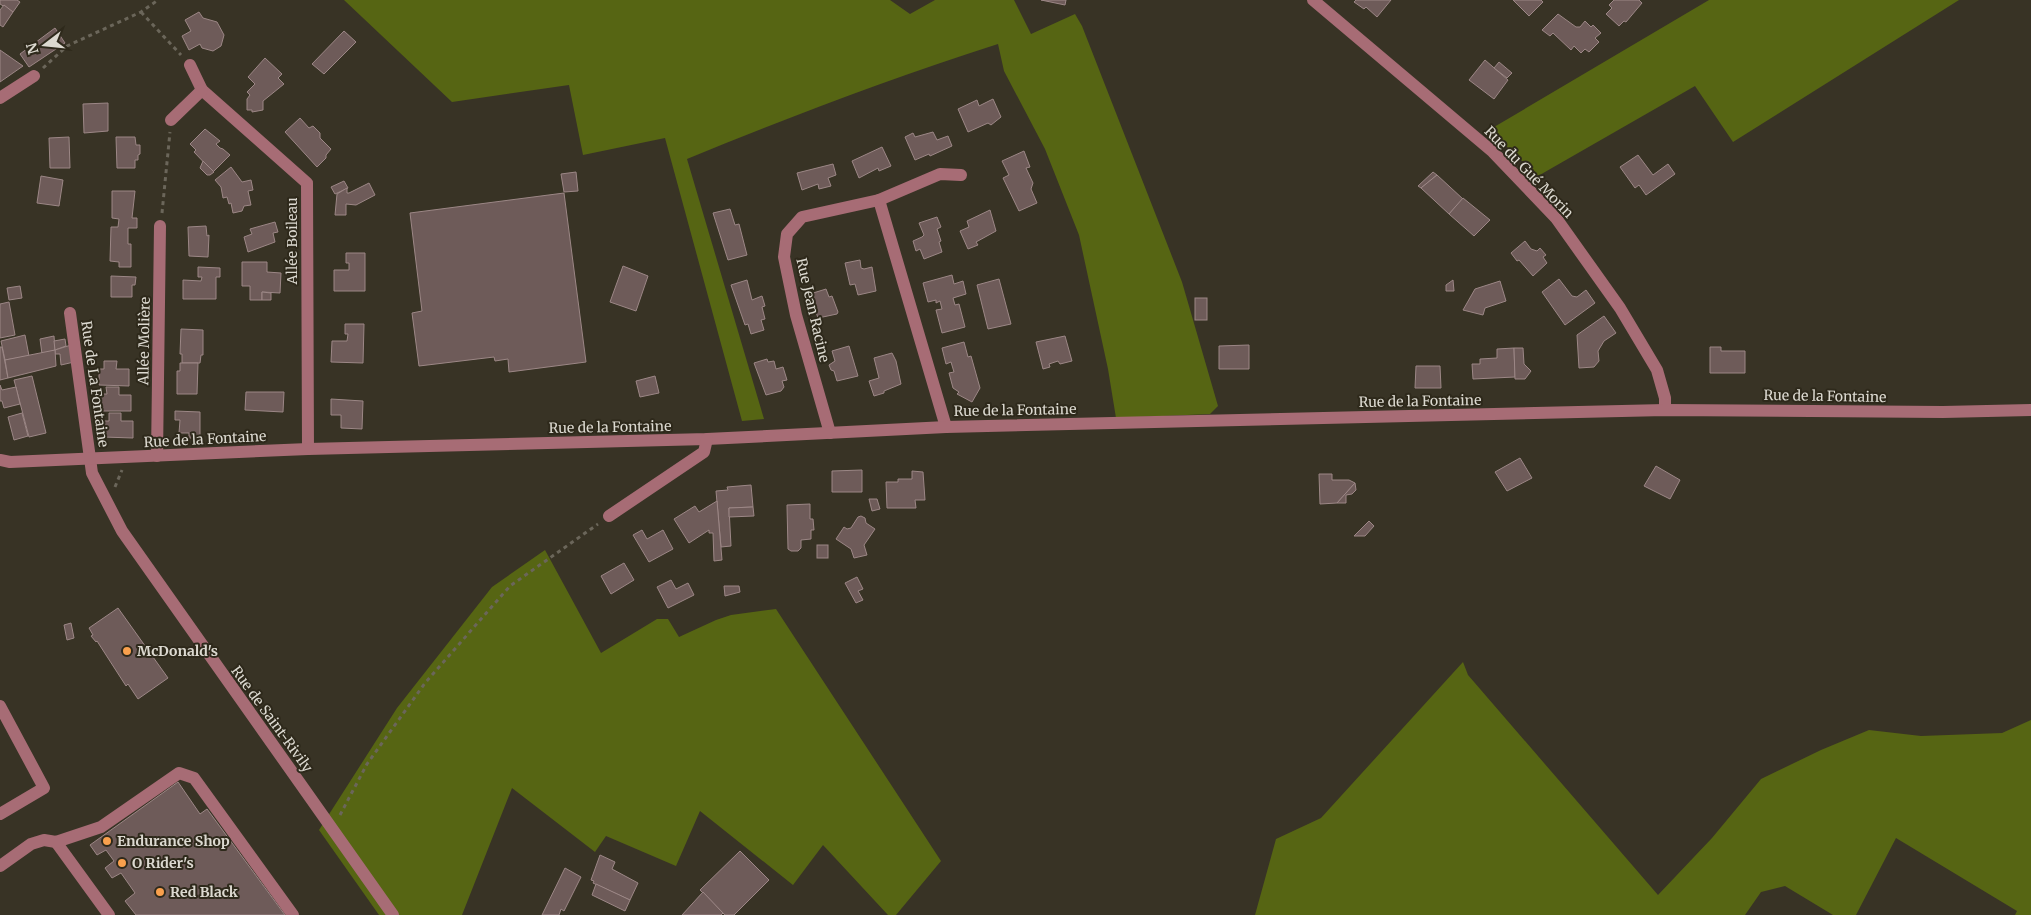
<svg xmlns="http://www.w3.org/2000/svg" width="2031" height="915" viewBox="0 0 2031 915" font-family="Merriweather,serif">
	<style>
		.green { fill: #566513 }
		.building { fill: #6e5b59; stroke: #9c8786 }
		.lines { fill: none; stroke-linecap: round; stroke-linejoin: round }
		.path { stroke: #6b665a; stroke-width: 3; stroke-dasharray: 4 4; stroke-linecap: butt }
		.minor { stroke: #a76c75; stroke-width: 12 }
		.poi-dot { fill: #f9a04d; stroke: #2e291b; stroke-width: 2 }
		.labels { text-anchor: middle; stroke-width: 4; stroke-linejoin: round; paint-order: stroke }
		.street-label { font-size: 14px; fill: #dcd9d0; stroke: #2e291b }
		.poi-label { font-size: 14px; font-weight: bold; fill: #dcd9d0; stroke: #2e291b; text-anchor: start }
	</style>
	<rect width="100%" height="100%" fill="#383325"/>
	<g class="green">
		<path d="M344 0H890L910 14 935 0H1014L1031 34 1075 14 1082 26 1182 282 1218 406 1210 414 1116 418 1108 369 1079 235 1045 149 1004 71 998 44C892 78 789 117 687 159L764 419 742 421 665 138 583 155 569 85 452 102Z"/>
		<polygon points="1709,0 1959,0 1733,142 1695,86 1538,176 1489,130"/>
		<polygon points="545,550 601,653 657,619 668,619 679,637 716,620 731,615 776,609 941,861 896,915 888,915 823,845 793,885 700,811 676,866 606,836 595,852 512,788 462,915 379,915 319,830 397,708 492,587"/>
		<polygon points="1463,662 1468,675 1658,895 1712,838 1761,779 1821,750 1869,730 1921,736 2002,733 2031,720 2031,915 2015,915 2017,911 1896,838 1856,915 1833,915 1785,886 1761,892 1745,915 1255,915 1276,839 1321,818"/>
	</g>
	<g class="building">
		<polygon points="0,0 17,0 20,2 13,12 0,4"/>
		<polygon points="1041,0 1066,0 1065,5"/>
		<polygon points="1356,0 1391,0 1377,17 1366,7 1364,9 1354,2"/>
		<polygon points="1513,0 1541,0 1543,2 1529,16"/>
		<polygon points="1614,0 1639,0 1642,3 1626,22 1624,21 1619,26 1606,14 1612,8 1609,5"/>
		<polygon points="4,5 13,12 3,27 0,25 0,10"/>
		<polygon points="199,12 203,18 217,22 224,35 221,46 213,51 202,48 200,44 189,50 182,36 191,31 185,20"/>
		<polygon points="1558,14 1576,27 1580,27 1585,21 1591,27 1593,25 1601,33 1595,38 1599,42 1589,52 1585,49 1581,53 1574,46 1571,50 1553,33 1550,36 1542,30"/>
		<polygon points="55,28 65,43 29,67 20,54"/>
		<polygon points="344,31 356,42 324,74 312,64"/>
		<polygon points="0,50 23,66 0,82"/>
		<polygon points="265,58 282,74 278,78 284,84 263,101 263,110 252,112 252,110 247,110 247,99 250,95 247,92 255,84 248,77"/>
		<polygon points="1485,60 1508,80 1494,99 1469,80"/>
		<polygon points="1499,62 1512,73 1507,78 1494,68"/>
		<polygon points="993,99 1001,117 991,125 988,123 968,132 958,109 977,100 979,106"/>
		<polygon points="108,103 108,131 84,133 83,104"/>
		<polygon points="300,118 309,128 313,126 320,133 320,138 331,149 326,155 326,158 317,167 285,132"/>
		<polygon points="205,129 220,141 216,144 220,148 223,149 230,155 213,172 194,152 196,150 190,144"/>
		<polygon points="933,132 937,140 948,136 952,146 930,156 929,154 915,160 905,137 913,133 915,137"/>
		<polygon points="69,137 70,168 50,168 49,138"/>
		<polygon points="116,137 135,137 136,145 140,145 140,154 138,155 138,160 135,160 135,168 117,168"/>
		<polygon points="882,147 891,166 879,171 878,168 859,178 852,161"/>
		<polygon points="1024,151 1030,167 1026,168 1033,183 1031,189 1037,203 1019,211 1003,178 1009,175 1002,161"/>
		<polygon points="1638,155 1653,175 1668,164 1675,174 1646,195 1639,185 1635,188 1620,167"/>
		<polygon points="203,161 214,172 210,175 207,175 200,168"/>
		<polygon points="833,164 836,175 828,178 831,186 819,189 818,184 802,190 797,173"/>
		<polygon points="231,167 242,182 251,180 253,190 248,191 251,205 244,206 242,211 233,213 231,203 229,204 227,197 223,198 221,187 215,180"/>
		<polygon points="576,172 578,191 564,192 561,174"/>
		<polygon points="1433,172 1437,175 1421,188 1418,186"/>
		<polygon points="1437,175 1463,199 1449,214 1421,188"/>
		<polygon points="41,176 63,180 59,206 37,203"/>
		<polygon points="344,181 348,188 335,194 331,187"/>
		<polygon points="369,183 375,195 356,205 346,204 346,215 335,215 337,194 347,188 347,193 349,193"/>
		<polygon points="112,191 135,191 132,218 137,218 137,228 128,228 128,244 131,244 131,267 119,267 119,262 110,261 111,227 118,227 119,219 112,218"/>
		<polygon points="564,193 586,362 509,372 508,359 495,361 494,357 419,366 412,313 422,311 410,213"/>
		<polygon points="1463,198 1490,220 1474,236 1449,214"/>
		<polygon points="730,209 735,225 739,224 747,255 728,260 713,213"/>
		<polygon points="990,210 996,231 976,242 978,245 968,249 960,231 969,227 967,221"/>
		<polygon points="937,217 941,227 937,229 941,241 939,242 942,252 924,259 920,249 916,251 913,241 922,237 924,235 919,223"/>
		<polygon points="275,222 278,232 273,233 275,242 248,252 244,237 252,234 250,229"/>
		<polygon points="206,226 207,236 209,235 208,257 189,256 188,227"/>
		<polygon points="1525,241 1531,249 1537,251 1540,248 1546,255 1543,257 1547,263 1533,276 1519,260 1517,261 1511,253"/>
		<polygon points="346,253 365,253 365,291 334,291 334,270 349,270 349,263 346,263"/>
		<polygon points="860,260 861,268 864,269 872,267 876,291 858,295 855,284 850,285 845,263"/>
		<polygon points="242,262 267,262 267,272 281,273 280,293 262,292 262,300 250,300 250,286 242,286"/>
		<polygon points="623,266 648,276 636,311 610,302"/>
		<polygon points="198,267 220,268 220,277 216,277 216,299 183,299 183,280 201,281 202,277 198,277"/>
		<polygon points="952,275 954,284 963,281 966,294 953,298 955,305 959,304 965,327 942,333 936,310 942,309 940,301 936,303 936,300 928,302 923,283"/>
		<polygon points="111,276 136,277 135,285 132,285 132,297 111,297"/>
		<polygon points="999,279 1011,324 988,329 977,285"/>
		<polygon points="1559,279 1572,296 1577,297 1586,290 1595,303 1565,325 1542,292"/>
		<polygon points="747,280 752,300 762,296 765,306 762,307 765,319 761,320 764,330 751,334 748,324 745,325 731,285"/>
		<polygon points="1453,280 1454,291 1446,291 1446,285"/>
		<polygon points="1500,281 1506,301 1485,308 1483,315 1463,310 1475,289"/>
		<polygon points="20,286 22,298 9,300 7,288"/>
		<polygon points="826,289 829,297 832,296 838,312 837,314 818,318 810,294"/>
		<polygon points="262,292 271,293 271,300 262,300"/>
		<rect x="1195" y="298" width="12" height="22"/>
		<polygon points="9,302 15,335 0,338 0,304"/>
		<polygon points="1604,316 1616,333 1604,341 1598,351 1599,361 1594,367 1579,368 1577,335"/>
		<polygon points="345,324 364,324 363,363 331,362 332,341 347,341 348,334 345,334"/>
		<polygon points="181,329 203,330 203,355 201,355 200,363 182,363 182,354 180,354"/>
		<polygon points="25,335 29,356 5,360 1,341"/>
		<polygon points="54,336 55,350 42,354 40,339"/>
		<polygon points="1065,336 1072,361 1060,364 1058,361 1049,364 1050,367 1043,369 1036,342"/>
		<polygon points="65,339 66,346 55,350 54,341"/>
		<polygon points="964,342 968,357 971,356 980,388 972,402 957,394 959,392 953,388 949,373 954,372 951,362 946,364 942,348"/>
		<polygon points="71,345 74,362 61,365 60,354 55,354 55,350"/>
		<polygon points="1249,345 1249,369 1219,369 1219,346"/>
		<polygon points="849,346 858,376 837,381 834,371 831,370 829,365 835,361 832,351"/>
		<polygon points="0,347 2,347 8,378 0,380"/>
		<polygon points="1710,347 1721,347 1721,351 1745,351 1745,373 1710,373"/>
		<polygon points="1514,348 1515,377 1473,379 1472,364 1480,364 1480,359 1497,358 1497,349"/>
		<polygon points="1514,348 1523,348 1524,364 1531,371 1525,379 1515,379"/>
		<polygon points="55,350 56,366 8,378 5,360"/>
		<polygon points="892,353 896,361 901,384 884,391 884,393 874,396 869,381 879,378 874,358"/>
		<polygon points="767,359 768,362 774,361 776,369 783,367 787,380 782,381 784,387 781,391 766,395 754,363"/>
		<polygon points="104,361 117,361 116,369 129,369 129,386 99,385 99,369 104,369"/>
		<polygon points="180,363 198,363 197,394 177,394 177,371 180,371"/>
		<polygon points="1416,366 1440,366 1441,388 1415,388"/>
		<polygon points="32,376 46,433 29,437 14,380"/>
		<polygon points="655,376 659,393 640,397 636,381"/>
		<polygon points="0,385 2,390 16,387 20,404 4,408 2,401 0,401"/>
		<polygon points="106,387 119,387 119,395 131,395 131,411 101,411 101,394 107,394"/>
		<polygon points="246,392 284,392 283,412 245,410"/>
		<polygon points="331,399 363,401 362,429 341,428 341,415 331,415"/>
		<polygon points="175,411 200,412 200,438 189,438 189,433 179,433 180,420 175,420"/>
		<polygon points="22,413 28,436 14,440 8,417"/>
		<polygon points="109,413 121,413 121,421 133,421 133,438 103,437 104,421 109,421"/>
		<polygon points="1520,458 1532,478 1507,491 1495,472"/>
		<polygon points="1656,466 1680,480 1670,499 1644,486"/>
		<polygon points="862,470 862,492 832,492 832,471"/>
		<polygon points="912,471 923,472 925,500 915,500 916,508 887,508 886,482 898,482 898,479 912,479"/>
		<polygon points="1319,474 1332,474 1332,480 1349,480 1355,483 1337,503 1320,504"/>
		<polygon points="1355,483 1356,490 1352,494 1346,495 1346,503 1337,503"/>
		<polygon points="751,485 753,507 729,508 731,546 721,547 716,491 728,490 727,487"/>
		<polygon points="869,499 877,499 880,509 872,511"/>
		<polygon points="717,501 722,560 714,561 713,533 709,533 709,530 689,543 674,519 695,506 699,512"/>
		<polygon points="810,504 810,519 813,519 814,530 811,530 811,539 801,540 801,548 798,551 791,551 788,549 787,505"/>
		<polygon points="753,507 754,516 729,517 729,508"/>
		<polygon points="861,516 865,518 866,523 875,529 864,545 867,555 854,558 851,549 836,539 844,527 847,529 851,528 858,517"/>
		<polygon points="1369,521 1374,526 1365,536 1354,536"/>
		<polygon points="642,530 647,539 663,530 673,549 649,562 633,535"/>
		<rect x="817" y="545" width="11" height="13"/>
		<polygon points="624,563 634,580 611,594 601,576"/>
		<polygon points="857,577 863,589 858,591 863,600 856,603 845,583"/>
		<polygon points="671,580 676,589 688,583 694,595 668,608 657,587"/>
		<polygon points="724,586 739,586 740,592 725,596"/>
		<polygon points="118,608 168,678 138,699 128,684 126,686 97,641 96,642 91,636 93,635 89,628"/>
		<polygon points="71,623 74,638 67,640 64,625"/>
		<polygon points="178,782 200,814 207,809 285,915 136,915 125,901 135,893 121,873 112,878 105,868 114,861 106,850 97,855 90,845"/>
		<polygon points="740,851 769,880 734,915 725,915 700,890"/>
		<polygon points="600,855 615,862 612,869 638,883 630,900 593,883 594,881 591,880"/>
		<polygon points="565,868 581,877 564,911 561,909 559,915 542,915"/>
		<polygon points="596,884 630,900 625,911 592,895"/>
		<polygon points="703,892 723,913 721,915 682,915"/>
	</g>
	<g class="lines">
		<g class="path">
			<polyline points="141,12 181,55"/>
			<polyline points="43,68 67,46 141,12 158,0"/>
			<polyline points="162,213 170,132"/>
			<polyline points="115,487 122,470"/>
			<polyline points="340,815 367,764 425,683 510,586 598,524"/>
		</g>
		<g class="minor">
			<polyline points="1313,0 1493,152 1556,218 1620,308 1657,370 1665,398 1665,410"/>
			<polyline points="190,65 202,90 307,183 308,449"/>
			<polyline points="0,98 34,76"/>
			<polyline points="171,120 202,90"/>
			<polyline points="879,200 946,427"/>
			<polyline points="70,313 92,473 122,531 393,915"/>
			<polyline points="830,433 796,315 784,257 787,234 802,217 879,200 940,174 961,175"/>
			<polyline points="157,456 160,226"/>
			<polyline points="0,460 10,462 308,449 707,439 946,427 1665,410 1943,412 2031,410"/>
			<polyline points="609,516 704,452 707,439"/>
			<polyline points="0,706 44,788 0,814"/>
			<polyline points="56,842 109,915"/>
			<polyline points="0,866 31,844 44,840 56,842 101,827 179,773 194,778 293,915"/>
		</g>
	</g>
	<g class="poi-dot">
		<circle cx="127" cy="651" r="5"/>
		<circle cx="107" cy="841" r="5"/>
		<circle cx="122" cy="863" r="5"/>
		<circle cx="160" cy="892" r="5"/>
	</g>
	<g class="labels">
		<g class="street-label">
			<text transform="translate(1529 172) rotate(46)" y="5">Rue du Gué Morin</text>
			<text transform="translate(292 241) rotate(-90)" y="5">Allée Boileau</text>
			<text transform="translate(813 310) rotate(77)" y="5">Rue Jean Racine</text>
			<text transform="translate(144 341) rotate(-89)" y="5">Allée Molière</text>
			<text transform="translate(95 384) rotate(82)" y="5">Rue de La Fontaine</text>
			<text transform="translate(1825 396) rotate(1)" y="5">Rue de la Fontaine</text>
			<text transform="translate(1420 401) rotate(-1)" y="5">Rue de la Fontaine</text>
			<text transform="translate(1015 410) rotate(-1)" y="5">Rue de la Fontaine</text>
			<text transform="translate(610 427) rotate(-1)" y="5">Rue de la Fontaine</text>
			<text transform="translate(205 439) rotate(-3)" y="5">Rue de la Fontaine</text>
			<text transform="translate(272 719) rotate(54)" y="5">Rue de Saint-Rivily</text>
		</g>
		<g class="poi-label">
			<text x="137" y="656">McDonald's</text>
			<text x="117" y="846">Endurance Shop</text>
			<text x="132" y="868">O Rider's</text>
			<text x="170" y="897">Red Black</text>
		</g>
	</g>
	<g transform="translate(45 45) rotate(254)" stroke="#2e291b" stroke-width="4" paint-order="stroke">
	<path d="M0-4L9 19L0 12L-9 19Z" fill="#dcd9d0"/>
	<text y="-8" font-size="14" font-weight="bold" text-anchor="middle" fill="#dcd9d0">N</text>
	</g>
</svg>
